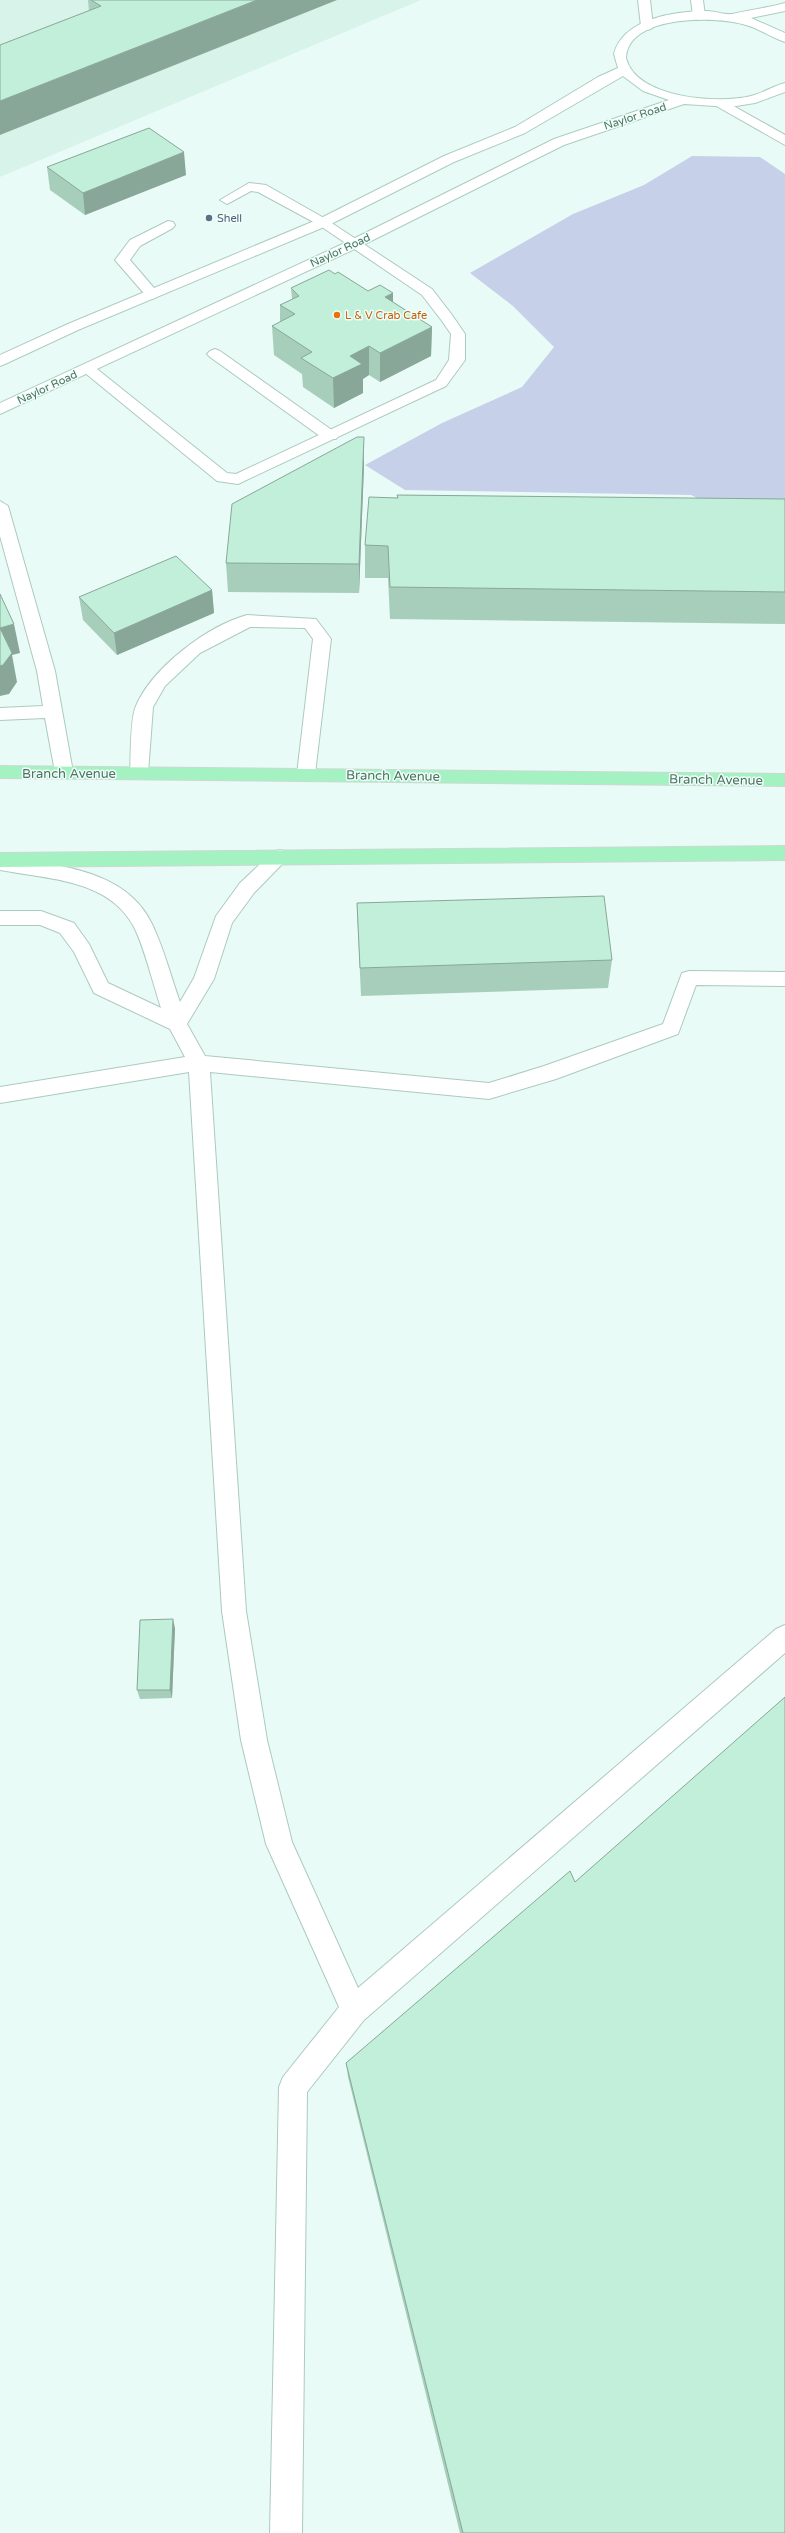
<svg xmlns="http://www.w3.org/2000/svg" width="785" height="2533" viewBox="0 0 785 2533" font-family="'Varela Round',sans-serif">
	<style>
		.residential { fill: #d7f3ea }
		.green { fill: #c7d0e9 }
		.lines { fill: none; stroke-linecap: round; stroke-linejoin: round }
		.lane-casing { stroke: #accabe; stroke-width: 2 }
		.street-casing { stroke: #accabe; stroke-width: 2 }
		.secondary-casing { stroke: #abcdbf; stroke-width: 2 }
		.highway-casing { stroke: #cdd8d3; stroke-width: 2 }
		.lane { fill: #fff; fill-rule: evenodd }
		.street { fill: #fff; fill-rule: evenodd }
		.secondary { fill: #fff; fill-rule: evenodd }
		.highway { fill: #a4f2c2; fill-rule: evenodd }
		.wall { fill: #a7cebb }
		.shaded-wall { fill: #88a799 }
		.building { fill: #c2efda; stroke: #88a799 }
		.service-dot { fill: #5c6f8a; stroke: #effefa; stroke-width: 1.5 }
		.food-dot { fill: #e8710a; stroke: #effefa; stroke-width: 1.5 }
		.labels { text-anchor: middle; stroke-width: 3; stroke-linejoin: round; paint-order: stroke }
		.far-street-label { font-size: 11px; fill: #4e7461; stroke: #effefa }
		.far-service-label { font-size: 11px; fill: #4e5e75; stroke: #effefa; text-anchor: start }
		.far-food-label { font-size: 11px; fill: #c56008; stroke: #effefa; text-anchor: start }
		.street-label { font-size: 13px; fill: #4e7461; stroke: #effefa }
	</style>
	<rect width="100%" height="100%" fill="#e9fbf7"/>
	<polygon class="residential" points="0,0 421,0 0,177"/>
	<polygon class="green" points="692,156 760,157 785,174 785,518 746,522 691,495 405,490 365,465 442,423 522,387 554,347 513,306 470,273 573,214 644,185"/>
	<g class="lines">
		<g class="lane-casing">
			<g id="lane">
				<polygon points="723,100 785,135 785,145 718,107 716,104 718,101"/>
				<polygon points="249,183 266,185 331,222 324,226 319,225 258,192 251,191 227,204 220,200"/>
				<polygon points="168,221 173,222 175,225 173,228 140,246 130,260 160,295 153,299 148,298 115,260 130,240"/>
				<polygon points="215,349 220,351 336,433 338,436 336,439 324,439 210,357 207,354 210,351"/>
				<polygon points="0,501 8,506 55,671 73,772 70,776 64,778 58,776 55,772 45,718 0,720 0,708 43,706 37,671 0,536"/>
				<path d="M247 615 316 619 331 639 315 774 312 778 306 780 300 778 297 774 313 639 305 628 250 627 200 653 165 686 153 707 148 773 145 777 139 779 133 777 130 773C131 758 130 718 136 706 152 668 207 626 247 615Z"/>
				<path d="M280 850 287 852 289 857 254 893 232 923 214 979 187 1024 205 1056 489 1083 544 1066 663 1024 682 973 689 971 785 972V986L696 985 678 1034 556 1079 489 1099 210 1072 246 1611 267 1740 292 1842 358 1988 776 1629 785 1625V1653L364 2020 307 2092 302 2533H270L279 2087 283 2077 339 2007 266 1844 241 1740 222 1611 189 1072 0 1103V1087L185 1057 170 1029 94 993 74 952 60 933 40 925H0V911H41L74 923 89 944 108 983 161 1008C153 984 145 949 134 927 109 879 47 879 0 870V856C54 866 125 867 152 924 164 949 171 977 180 1002L194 978 216 916 240 883 273 852Z"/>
			</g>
		</g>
		<g class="street-casing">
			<g id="street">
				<polygon points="638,0 650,0 653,26 651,29 647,30 641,26"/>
				<polygon points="691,0 703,0 705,16 703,19 699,20 693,16"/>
				<polygon points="324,218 432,289 452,315 465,334 465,360 446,386 238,484 217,481 79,368 87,363 92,365 227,473 236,474 436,380 449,360 451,334 442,321 422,295 319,225 317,222"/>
			</g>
		</g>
		<g class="secondary-casing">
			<path id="secondary" d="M785 3V11L751 18 785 33V42C772 38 760 29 746 25 718 16 628 14 626 58 636 99 719 104 751 96 763 93 773 86 785 83V92L755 103 730 107 684 104 564 145 359 247 0 414V403L349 241 554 139 669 100 643 91 623 76 525 133 454 162 329 225 78 330 5 364 0 366V355L68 324 319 219 444 156 515 127 598 77 618 68 614 54C623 18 677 11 707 11 715 11 725 15 732 14 749 10 767 8 785 3Z"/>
		</g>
		<g class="highway-casing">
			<g id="highway">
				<polygon points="0,766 785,774 785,786 0,778"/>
				<polygon points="785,846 785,860 0,867 0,853"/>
			</g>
		</g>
		<use href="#lane" class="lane"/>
		<use href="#street" class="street"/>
		<use href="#secondary" class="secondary"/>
		<use href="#highway" class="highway"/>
	</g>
	<g class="wall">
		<polygon points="88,0 337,0 89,11"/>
		<polygon points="47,167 186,175 85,215 50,190"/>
		<polygon points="291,288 368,291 393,302 432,327 431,356 380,382 369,375 363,379 363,393 334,408 303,387 302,374 274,355 272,326 280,322 280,305 292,299"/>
		<polygon points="364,437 364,466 359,593 228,592 226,563"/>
		<polygon points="397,495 785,499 785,624 390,619 388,578 365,578 365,545 397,498"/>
		<polygon points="212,590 214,613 117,655 83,620 79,597"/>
		<polygon points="357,903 612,960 608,988 361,996 358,931"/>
		<polygon points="175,1628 172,1698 140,1699 137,1690"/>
		<polygon points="575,1882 785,2533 460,2533 348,2077 346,2063"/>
	</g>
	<g class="shaded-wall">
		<polygon points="257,0 337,0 0,135 0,101"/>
		<polygon points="184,152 186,175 85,215 83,193"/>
		<polygon points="393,293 393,322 385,297"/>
		<polygon points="432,327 431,356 380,382 380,353"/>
		<polygon points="369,346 369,375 363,379 363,393 334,408 333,378 350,356"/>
		<polygon points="364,437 364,466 359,593 359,564"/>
		<polygon points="212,590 214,613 117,655 114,633"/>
		<polygon points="14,624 20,653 12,655 17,682 9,694 0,696 0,628"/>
		<polygon points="173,1619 175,1628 172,1698 170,1690"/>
	</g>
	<g class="building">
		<polygon points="91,0 257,0 0,101 0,45 101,6"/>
		<polygon points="149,128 184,152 83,193 47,167"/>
		<polygon points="329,270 335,274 338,272 368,291 380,285 393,293 385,297 432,327 380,353 369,346 350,356 362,364 333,378 301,358 312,352 272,326 295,314 280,305 299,296 291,288"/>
		<polygon points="357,437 364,437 359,564 226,563 232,504"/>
		<polygon points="397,495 785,499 785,592 390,587 388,546 365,545 369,497 398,498"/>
		<polygon points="176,556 212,590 114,633 79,597"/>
		<polygon points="0,594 14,624 0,628"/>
		<polygon points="0,628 12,653 3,665 0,666"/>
		<polygon points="604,896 612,960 360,968 357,903"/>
		<polygon points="173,1619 170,1690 137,1690 140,1620"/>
		<polygon points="785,1697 785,2533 463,2533 346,2063 570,1871 575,1882"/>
	</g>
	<circle class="service-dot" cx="209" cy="218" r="4"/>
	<circle class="food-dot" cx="337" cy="315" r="4"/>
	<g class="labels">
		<g class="far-street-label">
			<text transform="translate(635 116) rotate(-18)" y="4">Naylor Road</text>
			<text transform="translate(340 250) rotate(-25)" y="4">Naylor Road</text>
			<text transform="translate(47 387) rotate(-25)" y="4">Naylor Road</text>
		</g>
		<g class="far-service-label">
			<text x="217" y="222">Shell</text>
		</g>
		<g class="far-food-label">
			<text x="345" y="319">L &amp; V Crab Cafe</text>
		</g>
		<g class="street-label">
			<text x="69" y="778">Branch Avenue</text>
			<text transform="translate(393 775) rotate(1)" y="5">Branch Avenue</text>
			<text transform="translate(716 779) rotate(1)" y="5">Branch Avenue</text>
		</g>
	</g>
</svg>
